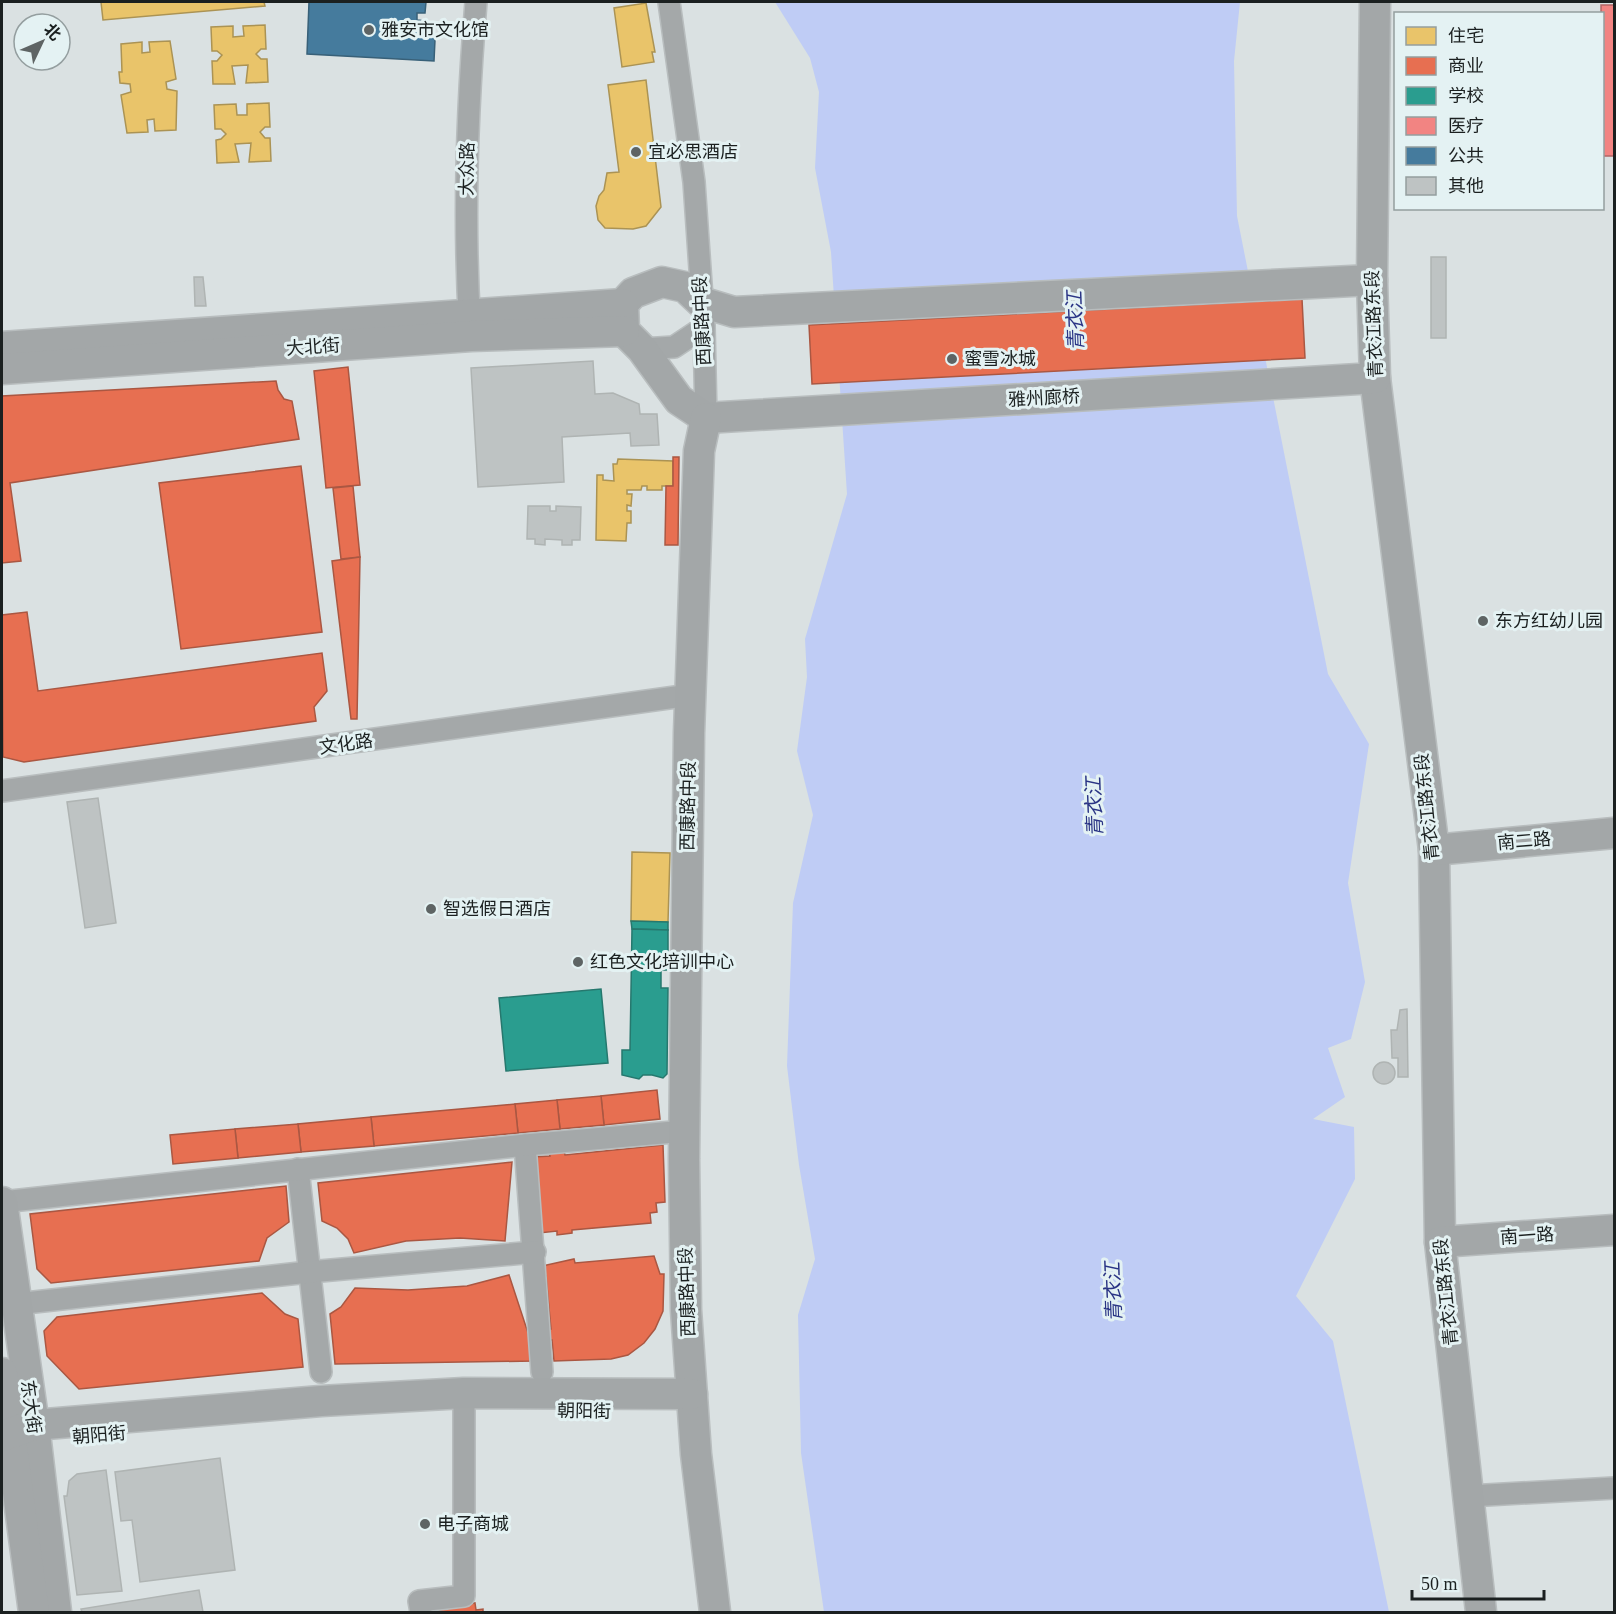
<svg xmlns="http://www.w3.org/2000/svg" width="1616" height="1614" viewBox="0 0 1616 1614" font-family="'Times New Roman','Noto Sans SC',serif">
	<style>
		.water { fill: #bfccf5 }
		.homes { fill: #e9c46a; stroke: #ab9354; stroke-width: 1.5 }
		.shops { fill: #e76f51; stroke: #aa5742; stroke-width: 1.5 }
		.schools { fill: #2a9d8f; stroke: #26786e; stroke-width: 1.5 }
		.health { fill: #f28482; stroke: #b26665; stroke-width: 1.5 }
		.public { fill: #457b9d; stroke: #386078; stroke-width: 1.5 }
		.building { fill: #bec3c3; stroke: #afb4b3; stroke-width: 1.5 }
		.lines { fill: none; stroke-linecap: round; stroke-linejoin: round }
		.street-casing { stroke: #b8bdbe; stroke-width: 24 }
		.secondary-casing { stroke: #b8bdbe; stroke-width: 33 }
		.street { stroke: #a4a8a9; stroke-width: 21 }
		.secondary { stroke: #a3a7a8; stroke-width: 30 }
		.poi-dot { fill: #5e6464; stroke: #e4f2f3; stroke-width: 2 }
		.labels { text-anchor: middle; stroke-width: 6; stroke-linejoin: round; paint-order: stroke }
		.poi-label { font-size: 18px; fill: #1b2020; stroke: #e4f2f3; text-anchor: start }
		.street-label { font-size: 18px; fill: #1b2020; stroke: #e4f2f3 }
		.water-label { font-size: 20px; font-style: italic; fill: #2a3485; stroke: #e4f2f3 }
	</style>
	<rect width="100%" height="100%" fill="#dae1e2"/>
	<polygon class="water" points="775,2 1240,2 1234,61 1237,216 1328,674 1369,744 1348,883 1365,982 1351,1039 1328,1048 1345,1097 1313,1119 1354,1127 1355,1179 1296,1296 1333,1341 1389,1612 824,1612 801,1453 798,1315 815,1259 799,1165 787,1066 793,903 813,815 797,751 807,677 805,639 847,494 831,252 815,168 819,92 810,58"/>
	<g class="homes">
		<polygon points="101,2 264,2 265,6 103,20"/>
		<polygon points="646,3 655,52 652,52 654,62 622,67 614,8"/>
		<polygon points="265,25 266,49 261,49 256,54 261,59 267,59 268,82 246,83 248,65 232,66 235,84 213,84 212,61 217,61 222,55 217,51 212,51 211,27 233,26 233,37 244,36 243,26"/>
		<polygon points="170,41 176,79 166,82 167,89 177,91 176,130 155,131 154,119 147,120 148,132 127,133 121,95 131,92 130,84 120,83 119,72 122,72 121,44 142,42 142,53 150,52 149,42"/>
		<polygon points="646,80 661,207 646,226 633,229 605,228 598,220 596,206 599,196 604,190 607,173 619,172 608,85"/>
		<polygon points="269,103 270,127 265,127 260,132 265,138 270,138 271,161 249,162 251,143 235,144 239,162 217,163 216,140 221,139 226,134 221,129 215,129 214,105 236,104 237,115 247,115 247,104"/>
		<polygon points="618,459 673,461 673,486 662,486 662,490 647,490 647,486 642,486 641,490 627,490 627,494 632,494 631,506 627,505 627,511 631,511 631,523 627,523 626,541 596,540 597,475 603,475 603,480 614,481 613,464 617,464"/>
		<polygon points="632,852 670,853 668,922 631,921"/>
	</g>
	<g class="shops">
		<polygon points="1302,299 1305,358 812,384 809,325"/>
		<polygon points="348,367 360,485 326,488 314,371"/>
		<polygon points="276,381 278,390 284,399 292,401 299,439 10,483 21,561 2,563 2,396"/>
		<polygon points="673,457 679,457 678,545 665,545 666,486 673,486"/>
		<polygon points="301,466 322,632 181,649 159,483"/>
		<polygon points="353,486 360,557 341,559 333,488"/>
		<polygon points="360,557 357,719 351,719 332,561"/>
		<polygon points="27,612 38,691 322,653 327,691 314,707 316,721 24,762 3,757 2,615"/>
		<polygon points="657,1090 660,1119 604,1125 601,1096"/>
		<polygon points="601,1096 604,1125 560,1129 557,1100"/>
		<polygon points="557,1100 560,1129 518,1133 515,1104"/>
		<polygon points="515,1104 518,1133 374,1146 371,1117"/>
		<polygon points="371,1117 374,1146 301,1152 298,1124"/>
		<polygon points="298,1124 301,1152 238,1158 235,1129"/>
		<polygon points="235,1129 238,1158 173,1164 170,1135"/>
		<polygon points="663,1145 665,1202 656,1203 657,1212 650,1213 651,1223 572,1230 572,1233 557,1235 557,1231 539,1233 538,1220 541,1220 536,1168 532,1157 550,1156 549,1152 564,1151 565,1155"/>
		<polygon points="512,1162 505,1241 460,1238 406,1241 354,1253 348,1239 337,1228 322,1221 318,1183"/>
		<polygon points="286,1186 289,1222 267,1238 259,1261 51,1283 37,1269 30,1214"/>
		<polygon points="654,1256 660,1274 664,1274 663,1311 655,1329 644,1343 628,1355 611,1359 554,1361 552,1340 549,1340 548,1329 551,1329 546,1276 543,1276 542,1266 574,1259 575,1263"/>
		<polygon points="509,1275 533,1348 533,1361 335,1364 330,1314 341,1307 355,1288 408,1290 467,1286"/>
		<polygon points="262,1293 285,1314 298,1319 303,1367 79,1389 47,1356 44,1331 57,1317"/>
		<polygon points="475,1603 476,1610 483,1609 483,1612 429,1612"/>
	</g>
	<g class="schools">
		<polygon points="631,921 668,922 668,930 632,929"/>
		<polygon points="632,929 668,930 668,970 661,970 661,988 668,988 667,1074 663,1078 652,1075 643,1075 639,1079 622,1075 622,1050 630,1050"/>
		<polygon points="601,989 608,1063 506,1071 499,998"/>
	</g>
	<polygon class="health" points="1601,5 1614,5 1614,156 1602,156"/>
	<polygon class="public" points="309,2 426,2 425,13 417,13 417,20 426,21 435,40 434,61 307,54"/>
	<g class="building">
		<rect x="1431" y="257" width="15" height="81"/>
		<polygon points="194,277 203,277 206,306 195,306"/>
		<polygon points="593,361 595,394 613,393 639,404 640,414 657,414 659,445 631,446 630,433 562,437 564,482 478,487 471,368"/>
		<polygon points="528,506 550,506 550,511 556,511 556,506 581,507 580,540 572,540 572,545 562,545 562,540 545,539 545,545 535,544 535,539 527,539"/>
		<polygon points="98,798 116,923 85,928 67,802"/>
		<polygon points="1407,1009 1408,1077 1398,1077 1398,1058 1392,1058 1391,1030 1397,1030 1400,1010"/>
		<circle cx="1384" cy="1073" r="11"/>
		<polygon points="220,1458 235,1570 140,1582 132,1520 121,1521 115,1472"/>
		<polygon points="106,1470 122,1591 77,1595 64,1496 67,1496 69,1481 77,1474"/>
		<polygon points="199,1590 203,1612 82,1612 81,1609"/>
	</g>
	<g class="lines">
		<g class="street-casing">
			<g id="street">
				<polyline points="669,2 694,182 704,327 706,418"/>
				<path d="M470 328C463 219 467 110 476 2"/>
				<polyline points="642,349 674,347 704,327"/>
				<polyline points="2,791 690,695"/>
				<polyline points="525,1145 542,1372"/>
				<polyline points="298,1169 321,1372"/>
				<polyline points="2,1202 525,1145 685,1131"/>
				<polyline points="16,1304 309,1272 535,1252"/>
				<polyline points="1469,1496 1614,1488"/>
				<polyline points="421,1612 419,1601 464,1596 464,1393"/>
			</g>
		</g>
		<g class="secondary-casing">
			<g id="secondary">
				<polyline points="1375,2 1372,280 1375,378 1434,850 1440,1242 1481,1612"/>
				<polyline points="1372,280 734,312 701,302 685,287 662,282 633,293 623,304 624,331 642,349 679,400 706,418 1375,378"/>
				<polyline points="2,347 623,304"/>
				<polyline points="2,369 471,336 624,331"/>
				<polyline points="706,418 699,451 689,733 684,1159 686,1310 696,1454 715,1612"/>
				<polyline points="1434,850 1614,833"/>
				<polyline points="2,1202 34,1425 56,1612"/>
				<polyline points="1440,1242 1614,1230"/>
				<polyline points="2,1373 34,1612"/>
				<polyline points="2,1436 34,1425 321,1401 464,1393 692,1394"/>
			</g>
		</g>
		<use href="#street" class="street"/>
		<use href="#secondary" class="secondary"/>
	</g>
	<g class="poi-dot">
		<circle cx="369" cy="30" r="6"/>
		<circle cx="636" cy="152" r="6"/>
		<circle cx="952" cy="359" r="6"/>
		<circle cx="1483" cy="621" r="6"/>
		<circle cx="431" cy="909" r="6"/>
		<circle cx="578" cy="962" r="6"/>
		<circle cx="425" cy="1524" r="6"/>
	</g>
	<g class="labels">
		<g class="poi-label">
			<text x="381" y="36">雅安市文化馆</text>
			<text x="648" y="158">宜必思酒店</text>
			<text x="964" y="365">蜜雪冰城</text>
			<text x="1495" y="627">东方红幼儿园</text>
			<text x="443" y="915">智选假日酒店</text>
			<text x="590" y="968">红色文化培训中心</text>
			<text x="437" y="1530">电子商城</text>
		</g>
		<g class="street-label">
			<text transform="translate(467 169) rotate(-89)" y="6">大众路</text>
			<text transform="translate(702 321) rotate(-93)" y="6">西康路中段</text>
			<text transform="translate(1374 324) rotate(-92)" y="6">青衣江路东段</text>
			<text transform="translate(313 347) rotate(-4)" y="6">大北街</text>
			<text transform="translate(1044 398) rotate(-3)" y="6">雅州廊桥</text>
			<text transform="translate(346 744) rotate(-8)" y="6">文化路</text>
			<text transform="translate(688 806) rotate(-89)" y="6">西康路中段</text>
			<text transform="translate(1427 807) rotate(-96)" y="6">青衣江路东段</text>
			<text transform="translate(1524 841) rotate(-5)" y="6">南二路</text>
			<text transform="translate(1527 1236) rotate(-4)" y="6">南一路</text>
			<text transform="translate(687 1292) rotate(-92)" y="6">西康路中段</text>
			<text transform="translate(1446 1292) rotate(-96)" y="6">青衣江路东段</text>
			<text transform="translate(31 1407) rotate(82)" y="6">东大街</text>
			<text transform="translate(584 1411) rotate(1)" y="6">朝阳街</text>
			<text transform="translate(99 1435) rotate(-5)" y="6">朝阳街</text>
		</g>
		<g class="water-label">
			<text transform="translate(1075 321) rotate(-92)" y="7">青衣江</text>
			<text transform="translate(1094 807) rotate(-92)" y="7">青衣江</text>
			<text transform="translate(1113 1292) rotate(-92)" y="7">青衣江</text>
		</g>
	</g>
	<rect width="1616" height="1614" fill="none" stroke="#1b2020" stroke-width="6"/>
	<rect x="1394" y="12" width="210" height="198" fill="#e4f2f3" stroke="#949e9f" stroke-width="1.5"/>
	<rect x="1406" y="27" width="30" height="18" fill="#e9c46a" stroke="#949e9f" stroke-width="1.5"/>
	<text x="1448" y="42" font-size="18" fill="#1b2020">住宅</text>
	<rect x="1406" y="57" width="30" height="18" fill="#e76f51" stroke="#949e9f" stroke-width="1.5"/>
	<text x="1448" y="72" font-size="18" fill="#1b2020">商业</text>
	<rect x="1406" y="87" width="30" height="18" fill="#2a9d8f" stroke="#949e9f" stroke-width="1.5"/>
	<text x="1448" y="102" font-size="18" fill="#1b2020">学校</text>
	<rect x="1406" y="117" width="30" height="18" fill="#f28482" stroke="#949e9f" stroke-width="1.5"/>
	<text x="1448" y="132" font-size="18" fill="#1b2020">医疗</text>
	<rect x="1406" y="147" width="30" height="18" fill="#457b9d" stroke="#949e9f" stroke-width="1.5"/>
	<text x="1448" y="162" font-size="18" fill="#1b2020">公共</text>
	<rect x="1406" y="177" width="30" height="18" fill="#bec3c3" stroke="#949e9f" stroke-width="1.5"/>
	<text x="1448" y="192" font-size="18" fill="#1b2020">其他</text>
	<g transform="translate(42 42) rotate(46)"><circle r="28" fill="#e4f2f3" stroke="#949e9f" stroke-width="1.5"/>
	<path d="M0-4.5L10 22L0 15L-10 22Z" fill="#5e6464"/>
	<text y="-9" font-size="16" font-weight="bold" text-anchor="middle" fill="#1b2020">北</text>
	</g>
	<path d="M1412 1590v9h132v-9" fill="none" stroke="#1b2020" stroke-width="3"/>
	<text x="1421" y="1590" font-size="18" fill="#1b2020" stroke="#e4f2f3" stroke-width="4.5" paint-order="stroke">50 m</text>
</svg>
